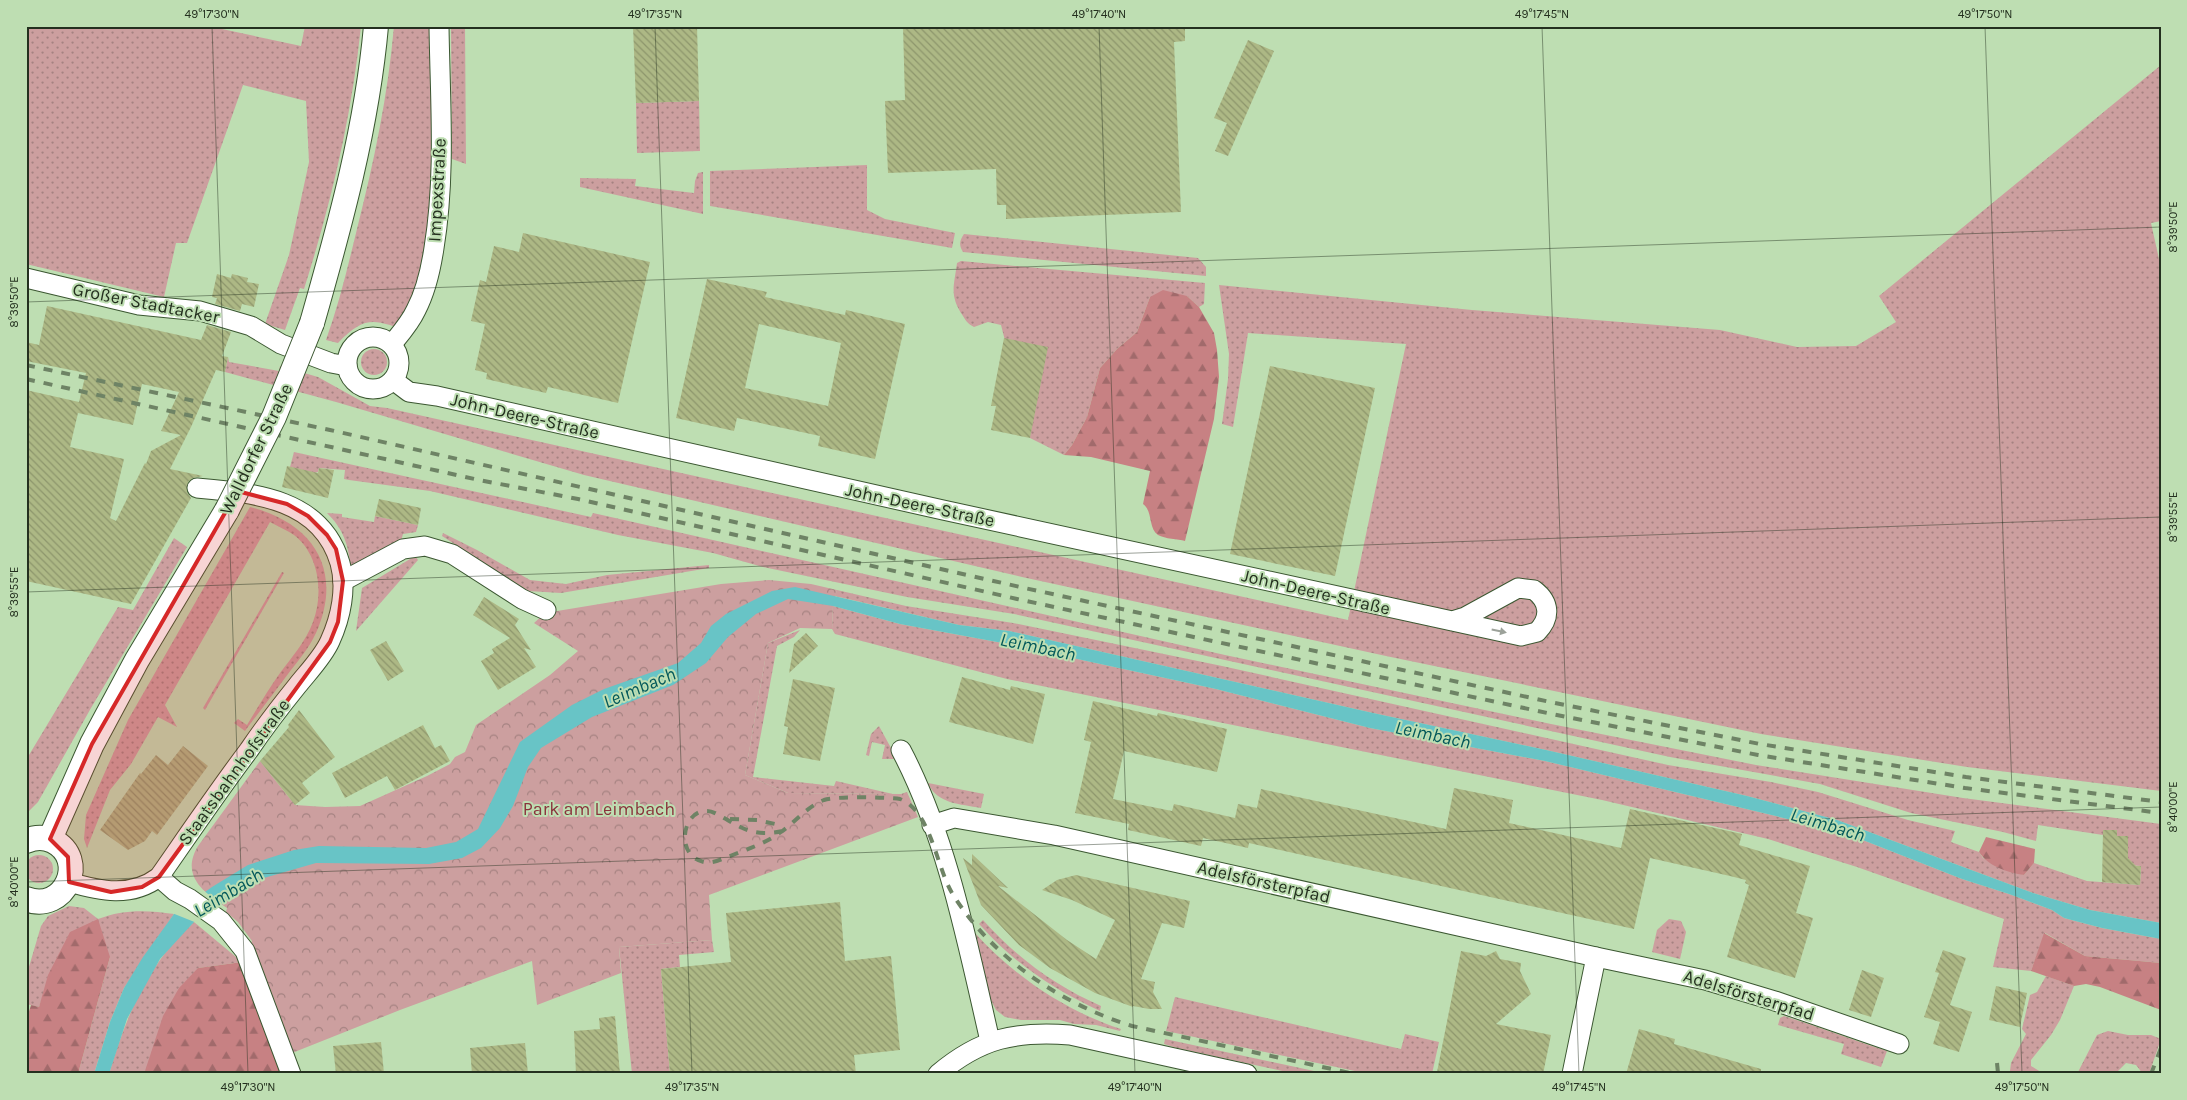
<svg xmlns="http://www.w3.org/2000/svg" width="2187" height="1100" viewBox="0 0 2187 1100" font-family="Karla,sans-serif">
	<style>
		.grass { fill: url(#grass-dots) }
		.forest { fill: url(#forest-firs) }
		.park { fill: url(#park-crowns) }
		.water { fill: #68c4c6 }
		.pier { fill: #bedeb2 }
		.building { fill: url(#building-back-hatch); fill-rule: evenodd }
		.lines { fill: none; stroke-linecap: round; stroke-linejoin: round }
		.minor-casing { stroke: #3b5731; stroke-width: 21 }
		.tertiary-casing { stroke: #3b5731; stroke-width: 26 }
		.minor { stroke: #fff; stroke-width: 19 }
		.tertiary { stroke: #fff; stroke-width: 24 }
		.rail { stroke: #6e8365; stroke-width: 4; stroke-dasharray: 9 9; stroke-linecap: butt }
		.tertiary-bridge-casing { stroke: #3b5731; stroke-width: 26; stroke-linecap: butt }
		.tertiary-bridge { stroke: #fff; stroke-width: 24 }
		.oneway { fill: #9ca29a }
		.marked { fill: #d62828; fill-opacity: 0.2; stroke: #d62828; stroke-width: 4; stroke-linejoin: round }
		.ticks { fill: none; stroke: #24301f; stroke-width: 1; stroke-opacity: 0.45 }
		.labels { text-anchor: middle; stroke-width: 4; stroke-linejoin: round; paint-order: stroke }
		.street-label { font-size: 18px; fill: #24301f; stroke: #bedeb2 }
		.park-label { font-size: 18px; fill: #89333c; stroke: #bedeb2 }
		.water-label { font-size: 19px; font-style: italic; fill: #02585a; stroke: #bedeb2 }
		.neatline { fill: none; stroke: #24301f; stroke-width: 2 }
		.ticks-label { font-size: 12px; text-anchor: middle; fill: #24301f }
	</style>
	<defs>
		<pattern id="grass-dots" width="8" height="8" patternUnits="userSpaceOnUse" patternTransform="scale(1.25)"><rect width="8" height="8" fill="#cc9f9f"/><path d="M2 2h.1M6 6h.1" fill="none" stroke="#a58281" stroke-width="1.8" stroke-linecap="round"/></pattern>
		<pattern id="forest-firs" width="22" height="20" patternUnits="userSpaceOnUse" patternTransform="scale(1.25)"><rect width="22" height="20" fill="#c78183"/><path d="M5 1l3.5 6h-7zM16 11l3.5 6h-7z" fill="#a16a6b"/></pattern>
		<pattern id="park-crowns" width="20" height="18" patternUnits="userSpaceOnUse" patternTransform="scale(1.25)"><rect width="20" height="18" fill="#cc9f9f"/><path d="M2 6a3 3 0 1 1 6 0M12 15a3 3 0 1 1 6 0" fill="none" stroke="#a58281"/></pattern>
		<pattern id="building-back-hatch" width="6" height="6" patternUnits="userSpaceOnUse" patternTransform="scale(1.25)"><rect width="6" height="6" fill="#adb885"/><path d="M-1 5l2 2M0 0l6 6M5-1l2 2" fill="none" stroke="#8d966c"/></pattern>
	</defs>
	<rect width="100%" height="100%" fill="#bedeb2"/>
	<g class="grass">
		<path d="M26 26H208L301 46 305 26H361C352 115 331 204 304 289L300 288 285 330 265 324 289 255 309 162 306 101 243 85 187 243H176L164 297 26 264Z"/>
		<path d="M394 26H435L436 147 426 250 410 332C375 320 366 314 338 343L326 340C339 304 348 266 357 229 374 162 388 95 394 26Z"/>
		<polygon points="451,26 465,26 466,164 452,159"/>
		<polygon points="2161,65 2161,221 2151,223 2161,268 2161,791 1967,767 1761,734 1386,656 1022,577 584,475 336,402 225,372 228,357 229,362 279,371 280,366 318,377 370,406 387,408 1348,620 1406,344 1248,333 1233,427 1222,424 1228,379 1229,354 1219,285 1472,310 1720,330 1797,347 1856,346 1896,322 1879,296"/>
		<polygon points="699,101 700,151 637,153 636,103"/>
		<polygon points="867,165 867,210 885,219 955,233 952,248 710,206 710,171"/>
		<polygon points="703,172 703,214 580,187 580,178 636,179 635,186 694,193 695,181 698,173"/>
		<path d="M964 234 1198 258 1206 267V276L963 252C959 246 959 241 964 234Z"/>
		<path d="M961 261 1205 283 1204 304 1199 307 1187 296 1150 297 1137 332 1117 349 1100 368 1087 417 1072 445 1064 455 1030 438 1001 325 988 322 974 327C968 324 966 321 963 316 949 295 954 287 957 263Z"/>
		<circle cx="374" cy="362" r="13"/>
		<polygon points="294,452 591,517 593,513 1225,655 1551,724 1756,765 1963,798 2161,824 2161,923 2090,910 2033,893 1837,820 1747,796 1546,750 1373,713 1009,631 959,625 835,596 837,590 906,606 1013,623 1222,666 1668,765 1771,782 1818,792 1908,820 1955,831 1951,842 1979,852 1983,858 2024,875 2034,863 2087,881 2140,885 2141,866 2127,865 2128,836 2117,836 2117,830 2103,830 2103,835 2038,825 2036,841 2003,832 1911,813 1820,784 1670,757 1014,614 907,597 763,567 713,553 618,535 430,491 349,480 344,479 345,470 319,468 318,472 314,473 290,467"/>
		<path d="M250 507C313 523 344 570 316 633 309 648 298 661 288 674 274 693 259 712 245 731L234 723 238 719 247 725C258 707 268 690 280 673 292 657 306 641 313 622 324 593 319 554 294 535 287 530 277 526 270 522L165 705 177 727 158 717 131 764 110 790 87 848 84 839 86 815 128 720Z"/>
		<path d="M327 513 342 514V517L374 522 375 516 418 525 416 532 403 534 401 541 351 568C348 544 344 530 327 513Z"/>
		<polygon points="443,533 477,550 530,580 566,584 607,575 709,565 709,568 561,593 528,591 442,536"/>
		<polygon points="174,538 187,547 91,708 38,802 26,814 26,760 118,607 133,610"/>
		<polygon points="415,556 418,560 356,631 362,588"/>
		<polygon points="282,572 284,573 205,710 203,708"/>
		<polygon points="833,606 900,624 1008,644 1216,689 1370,728 1545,761 1813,825 1850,835 1962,879 2009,894 2052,910 2064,918 2102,928 2161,939 2161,963 2085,956 2045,933 2031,971 1993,967 2004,919 1857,867 1768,839 1602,800 1007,679 835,634 832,629"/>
		<polygon points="800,630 794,637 777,646 753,777 834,786 836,781 893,794 788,793 745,775 768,643"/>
		<polygon points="879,726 897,759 882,759 885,745 872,742 869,756 866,755 871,734"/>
		<path d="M928 783 984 794 981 808C960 804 937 804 928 783Z"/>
		<circle cx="39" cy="869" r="14"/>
		<path d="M69 906 84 908 98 919C123 909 148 910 174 914L124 988 110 1022 94 1074H78L110 957 44 993 39 1007 26 1004V977L41 926 48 916Z"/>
		<polygon points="1669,919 1681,921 1686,932 1680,959 1652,952 1657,930"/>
		<path d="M983 920C1016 957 1055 986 1101 1006L1100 1011C1055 990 1015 964 982 927L979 924Z"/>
		<path d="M194 922 242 962 198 968 144 1074H109C127 1014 147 965 194 922Z"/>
		<path d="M975 933C1014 976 1065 1011 1121 1029L1120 1031 1096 1025 1074 1024 1060 1020H1021L1005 1017 996 1010 990 998Z"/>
		<polygon points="712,940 714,952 679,955 680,967 661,969 670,1074 632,1074 619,947"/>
		<polygon points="2046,976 2074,986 2060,1020 2051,1035 2031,1060 2031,1066 2044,1074 2012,1074 2010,1071 2011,1063 2026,1034 2022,1029 2030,995 2037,992"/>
		<polygon points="1175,997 1401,1049 1405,1034 1439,1042 1432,1074 1369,1074 1166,1031"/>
		<path d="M1784 1016C1819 1027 1853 1040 1887 1051L1881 1067 1841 1054 1844 1044 1778 1025 1780 1018Z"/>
		<polygon points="2108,1031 2128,1035 2151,1035 2161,1039 2149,1074 2143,1074 2136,1065 2126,1063 2115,1074 2077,1074 2097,1035"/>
		<polygon points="1165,1039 1328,1074 1296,1074 1177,1048 1164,1044"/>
	</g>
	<g class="forest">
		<path d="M1163 290 1187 296 1199 307 1214 333 1217 350 1219 377 1214 419 1185 541C1178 539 1165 539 1158 535 1148 528 1153 511 1143 504L1150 471 1091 457 1064 455 1072 445 1087 417 1100 368 1117 349 1137 332 1150 297Z"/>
		<path d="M1986 837 2035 849 2034 863 2024 875C2008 873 1988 866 1979 852Z"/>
		<polygon points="98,919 110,957 78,1074 26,1074 26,1021 31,1005 39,1007 48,975 70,932"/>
		<polygon points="2044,933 2085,956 2161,963 2161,1010 2100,987 2086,984 2074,986 2031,971"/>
		<polygon points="242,962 283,1074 144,1074 163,1016 179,988 198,968"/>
	</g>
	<path class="park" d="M769 580 811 584 837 590 833 606 832 629 800 628 768 643 745 775 788 793 901 794 907 792 918 817 709 895 712 940 619 947 621 973 537 1005 532 961 400 1010 277 1059 242 962 252 941 238 922 226 912 227 908C204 893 180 876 198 846L260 761 295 805 325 807 360 806 427 776 450 764 455 757 465 752 476 725 550 675 578 651 534 623 545 613 721 584Z"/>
	<polygon class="water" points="795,587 959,625 1009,631 1373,713 1546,750 1747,796 1837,820 2033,893 2090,910 2161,923 2161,939 2102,928 2064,918 2052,910 2009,894 1962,879 1850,835 1813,825 1545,761 1370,728 1216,689 1008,644 900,624 833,606 788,599 756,614 728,637 706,663 673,685 592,717 541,748 528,767 513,806 500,828 481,848 462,858 429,864 316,863 257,880 194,922 160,959 127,1019 109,1074 94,1074 110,1022 124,988 143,957 174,914 212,887 248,865 294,850 319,846 426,848 456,842 478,829 520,742 572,705 604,689 678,663 701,643 711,626 726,614 772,591"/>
	<polygon class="pier" points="203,890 223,906 197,923 172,913"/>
	<g class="building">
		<polygon points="633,26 697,26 699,101 636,103"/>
		<polygon points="903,26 1185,26 1185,41 1174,42 1181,212 1006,219 1006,205 997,205 996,169 888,173 885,101 905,100"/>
		<polygon points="1248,40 1274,51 1228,156 1215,151 1227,123 1214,118"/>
		<polygon points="523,233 650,262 618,403 548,387 546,393 486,379 487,373 475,370 485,324 471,321 480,280 486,282 494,246 519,252"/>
		<polygon points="217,274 231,278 232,274 248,278 247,282 259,284 254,307 242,304 240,311 215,304 217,298 212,297"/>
		<path d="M707 279 767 292 765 297 845 315 846 310 905 324 875 459 818 446 820 436 737 418 734 431 676 418ZM759 324 841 343 828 406 745 388Z"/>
		<path d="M47 306 201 340 207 325 231 332 222 356 228 357 225 372 216 370 191 427 170 469 203 476 193 478 188 482 187 492 191 498 131 604 26 581V390L79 402 86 373 26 361V342L39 345ZM142 384 179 392 161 431 181 435 151 451 146 464 145 463 116 521 110 518 124 459 70 447 78 413 133 425Z"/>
		<polygon points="1004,338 1048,347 1030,438 991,430 996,406 991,406"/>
		<polygon points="1270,366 1375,388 1335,576 1230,554"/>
		<polygon points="287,466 318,473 319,468 334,470 328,498 282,487"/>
		<polygon points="379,499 421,508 418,525 375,516"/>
		<polygon points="484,597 519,619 515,625 531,650 524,648 536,667 498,690 481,661 494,653 492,649 510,638 473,615"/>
		<polygon points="806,633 818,646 789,673 794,644"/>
		<polygon points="386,641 404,671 388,681 370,650"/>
		<polygon points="962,677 1010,690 1011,686 1045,694 1033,744 949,722"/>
		<polygon points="793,679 835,688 820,761 783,754 788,727 784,726"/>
		<polygon points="1093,701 1157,716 1158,713 1227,729 1217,772 1124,751 1113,799 1172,811 1174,804 1235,818 1238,804 1257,808 1261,789 1446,829 1454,788 1513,800 1509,823 1621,848 1630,809 1742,834 1739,845 1810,866 1796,913 1813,918 1795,978 1727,957 1749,885 1745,883 1746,880 1730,876 1650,858 1634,929 1249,843 1248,848 1203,838 1201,846 1128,830 1129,824 1075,813 1091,742 1084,740"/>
		<polygon points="299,710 335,757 302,783 310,793 295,805 260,761 289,727 288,725"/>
		<polygon points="423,725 435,748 441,745 450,761 395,790 387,776 345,798 332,773"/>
		<polygon points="183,746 208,766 157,835 152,831 145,841 128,850 100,830 140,773 141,774 156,755 168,765"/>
		<polygon points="2103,830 2117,830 2117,836 2128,836 2128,858 2136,866 2141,866 2140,885 2102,882"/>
		<polygon points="972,854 1008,888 998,886 1067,940 1096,959 1115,920 1072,900 1042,890 1057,880 1076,875 1190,901 1184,928 1162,923 1141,979 1155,982 1153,992 1162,1009 1149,1009 1133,1006 1133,1007 1095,993 1050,968 1019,945 981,905 963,858 972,865"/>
		<polygon points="840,902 845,961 891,956 900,1050 854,1055 856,1074 670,1074 661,969 731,962 726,913"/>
		<polygon points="1943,950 1966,958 1950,1005 1972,1012 1959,1052 1933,1044 1940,1022 1924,1017 1939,973 1935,972"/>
		<polygon points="1461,951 1486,956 1496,951 1500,959 1521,963 1520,971 1531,994 1496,1024 1551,1035 1543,1074 1446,1074 1437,1072"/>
		<polygon points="1862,970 1884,978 1871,1017 1849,1010"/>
		<polygon points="1996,986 2027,993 2020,1027 1989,1020"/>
		<polygon points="615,1016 620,1074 576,1074 574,1031 600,1029 599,1018"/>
		<polygon points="1639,1029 1675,1039 1674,1044 1761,1069 1761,1074 1626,1074"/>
		<polygon points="381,1042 384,1074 336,1074 333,1046"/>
		<polygon points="525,1043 528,1074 472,1074 470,1048"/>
	</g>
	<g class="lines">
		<g class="minor-casing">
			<g id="minor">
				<polyline points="26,278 139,305 200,311 251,326 281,344 331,363 347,366"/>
				<circle cx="373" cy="363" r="26"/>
				<path d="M392 344C401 333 410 323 416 310 426 291 431 268 434 248 446 175 440 100 439 26"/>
				<path d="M393 380 409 392 437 396 943 510 1521 636 1537 632C1551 618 1550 602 1534 590L1518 588 1465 617 1452 621"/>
				<polyline points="343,581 403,549 425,546 452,554 522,599 546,610"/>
				<path d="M901 750C947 837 968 946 990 1041"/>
				<polyline points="932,825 954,818 1054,835 1596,957 1572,1074"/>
				<polyline points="159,877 175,891 190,899 221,921 245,951 291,1074"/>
				<path d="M69 882C100 891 131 898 159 877 189 834 218 791 249 750 264 728 280 707 297 686 308 672 323 657 330 641 341 617 347 588 340 563 321 498 254 493 197 488"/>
				<polyline points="1596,957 1705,980 1775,1001 1899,1044"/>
				<path d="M938 1074C981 1038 1015 1031 1070 1035L1247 1074"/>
			</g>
		</g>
		<g class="tertiary-casing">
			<g id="tertiary">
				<path d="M312 323C340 225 367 127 376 26"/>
				<polyline points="50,839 92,744 137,660 227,510"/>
				<path d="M26 841C35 837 45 837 53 841 89 859 65 914 26 899"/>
			</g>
		</g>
		<use href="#minor" class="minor"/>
		<use href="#tertiary" class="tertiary"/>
		<g class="rail">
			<polyline points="26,365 330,430 1020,587 1555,703 1760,744 1966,777 2161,802"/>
			<polyline points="26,379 479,480 578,499 1017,599 1552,714 1758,755 1965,788 2161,813"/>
			<polyline points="730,819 757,820 775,824"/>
			<path d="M783 831C759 836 747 832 726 819 719 816 713 810 705 811 682 812 675 856 704 862 713 864 722 859 730 856 748 849 766 843 781 832 795 822 808 806 824 800 836 796 887 797 900 799 931 811 936 866 952 893 992 958 1061 1004 1132 1026L1355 1074"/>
			<polyline points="1997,1063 1998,1073"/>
			<polyline points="2151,1074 2161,1048"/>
		</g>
		<g class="tertiary-bridge-casing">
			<polyline id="tertiary-bridge" points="227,510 274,417 312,323"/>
		</g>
		<use href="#tertiary-bridge" class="tertiary-bridge"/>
	</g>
	<defs><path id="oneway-solid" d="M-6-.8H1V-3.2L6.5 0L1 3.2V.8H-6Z" transform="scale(1.25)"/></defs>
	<use class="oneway" href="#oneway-solid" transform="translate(1499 631) rotate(12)"/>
	<path class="marked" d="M241 492 287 504 308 516 327 535 336 549 343 581 338 622 330 642 159 877 142 887 111 892 69 882 68 857 50 839 92 744 233 499Z"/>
	<path class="ticks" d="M212 26 248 1074M655 26 692 1074M1099 26 1135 1074M1542 26 1579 1074M1985 26 2022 1074M26 302 2161 227M26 592 2161 517M26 882 2161 807"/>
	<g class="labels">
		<g class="street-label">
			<text transform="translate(437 190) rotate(-87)" y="6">Impexstraße</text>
			<text transform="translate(146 303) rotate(11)" y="6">Großer Stadtacker</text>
			<text transform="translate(525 416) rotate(13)" y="6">John-Deere-Straße</text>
			<text transform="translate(256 449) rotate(-64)" y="6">Walldorfer Straße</text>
			<text transform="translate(920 505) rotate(12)" y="6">John-Deere-Straße</text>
			<text transform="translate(1316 592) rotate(13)" y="6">John-Deere-Straße</text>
			<text transform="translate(234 772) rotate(-54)" y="6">Staatsbahnhofstraße</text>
			<text transform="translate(1264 882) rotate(13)" y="6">Adelsförsterpfad</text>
			<text transform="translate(1749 995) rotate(17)" y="6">Adelsförsterpfad</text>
		</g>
		<g class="park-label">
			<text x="599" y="815">Park am Leimbach</text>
		</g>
		<g class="water-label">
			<text transform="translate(1038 646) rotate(12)" y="7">Leimbach</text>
			<text transform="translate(639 687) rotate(-23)" y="7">Leimbach</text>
			<text transform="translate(1433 734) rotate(12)" y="7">Leimbach</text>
			<text transform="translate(1828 824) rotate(17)" y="7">Leimbach</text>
			<text transform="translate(228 892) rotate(-31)" y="7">Leimbach</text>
		</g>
	</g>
	<rect width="2187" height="1100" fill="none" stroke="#bedeb2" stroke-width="55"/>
	<rect x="28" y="28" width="2132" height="1044" class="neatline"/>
	<g class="ticks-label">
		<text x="212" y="18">49°17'30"N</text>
		<text x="655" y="18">49°17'35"N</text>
		<text x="1099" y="18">49°17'40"N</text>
		<text x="1542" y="18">49°17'45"N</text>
		<text x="1985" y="18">49°17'50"N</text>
		<text transform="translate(2173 227) rotate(-90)" y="4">8°39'50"E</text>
		<text transform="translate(14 302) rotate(-90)" y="4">8°39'50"E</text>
		<text transform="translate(2173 517) rotate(-90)" y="4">8°39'55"E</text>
		<text transform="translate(14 592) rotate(-90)" y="4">8°39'55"E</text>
		<text transform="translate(2173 807) rotate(-90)" y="4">8°40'00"E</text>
		<text transform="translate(14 882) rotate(-90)" y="4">8°40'00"E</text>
		<text x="248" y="1091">49°17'30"N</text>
		<text x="692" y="1091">49°17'35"N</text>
		<text x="1135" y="1091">49°17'40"N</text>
		<text x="1579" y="1091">49°17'45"N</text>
		<text x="2022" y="1091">49°17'50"N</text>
	</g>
</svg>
